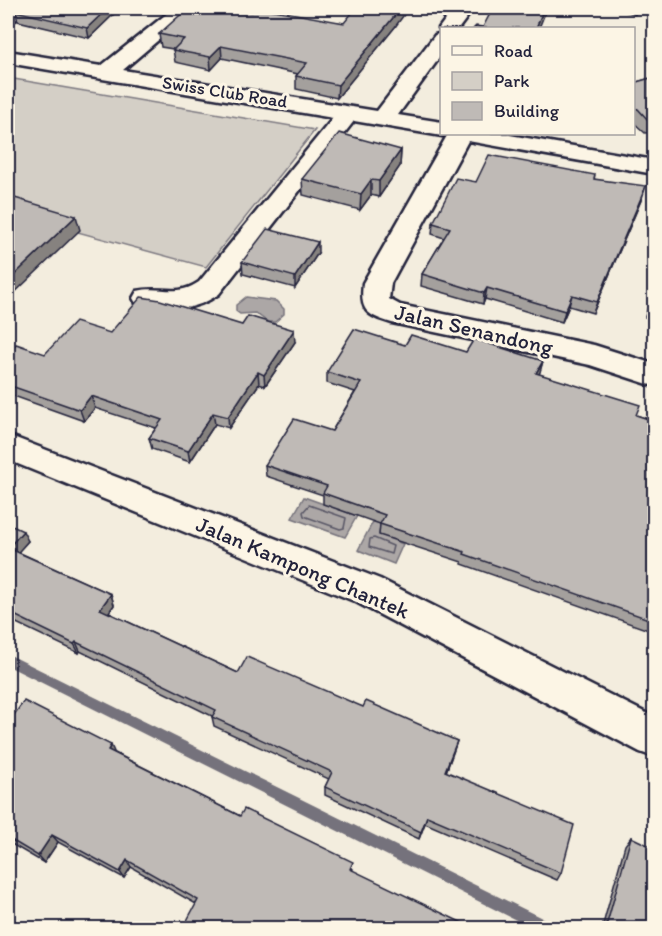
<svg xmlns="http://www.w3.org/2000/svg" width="662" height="936" viewBox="0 0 662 936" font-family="Itim,sans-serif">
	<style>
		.green { fill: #d4cfc6; stroke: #7b7880; stroke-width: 1.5 }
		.water { fill: #aca7a6; stroke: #75727b; stroke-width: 1.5 }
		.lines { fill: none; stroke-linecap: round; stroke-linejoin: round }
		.shore { stroke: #595766; stroke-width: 1.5 }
		.stream { fill: #75727b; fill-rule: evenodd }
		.minor-casing { stroke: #22223b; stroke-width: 5 }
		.minor { fill: #fcf5e5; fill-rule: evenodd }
		.wall { fill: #a4a09d; stroke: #22223b; stroke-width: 1.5 }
		.shaded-wall { fill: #86827f; stroke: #22223b; stroke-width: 1.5 }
		.building { fill: #bfbab6; stroke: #22223b; stroke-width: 1.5 }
		.labels { text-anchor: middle; stroke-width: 6; stroke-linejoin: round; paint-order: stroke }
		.far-street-label { font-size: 18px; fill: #22223b; stroke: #fcf5e5 }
		.street-label { font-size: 22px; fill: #22223b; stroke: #fcf5e5 }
	</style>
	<rect width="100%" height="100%" fill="#f3edde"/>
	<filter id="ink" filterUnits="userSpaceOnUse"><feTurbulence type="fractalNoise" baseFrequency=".0167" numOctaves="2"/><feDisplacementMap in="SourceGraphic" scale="12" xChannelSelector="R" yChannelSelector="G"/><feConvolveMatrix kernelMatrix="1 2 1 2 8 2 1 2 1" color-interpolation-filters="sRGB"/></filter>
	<g filter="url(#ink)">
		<polygon class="green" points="8,78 315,130 206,267 8,213"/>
		<g class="water">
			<polygon points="246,297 276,301 284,309 284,314 275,322 268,322 255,313 240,314 236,311 236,305"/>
			<polygon points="304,497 357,516 345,537 292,518"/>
			<polygon points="386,497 379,534 403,544 394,564 358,550"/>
		</g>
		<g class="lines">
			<g class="shore">
				<polygon points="309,505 346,518 344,528 340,529 304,516 303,512"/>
				<polygon points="374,538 393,546 391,554 369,547 370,539"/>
			</g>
			<polygon class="stream" points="8,654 552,923 554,928 532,928 8,666"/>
			<g class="minor-casing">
				<g id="minor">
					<polygon points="8,8 29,8 15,20 8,22"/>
					<path d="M174 8H196L123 70 377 111 435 35 442 33V54L398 115 442 122V134H504L654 160V174L468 141 391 283 389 299 400 305 594 345 654 364V386L590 365 392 323C365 315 360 310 363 283L448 134 442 136 354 121 219 294C194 312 166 312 137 305L133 298 137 291C161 285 175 298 199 282L333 118 8 63V51L101 66Z"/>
					<polygon points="454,8 474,8 459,28 442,28 442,32 439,28"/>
					<polygon points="8,435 380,579 654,717 654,757 640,752 354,601 8,460"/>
				</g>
			</g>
			<use href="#minor" class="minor"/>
		</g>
		<g class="wall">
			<polygon points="19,8 120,8 89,38 18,21 15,11"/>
			<polygon points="613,8 643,8 635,14"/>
			<polygon points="252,12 344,23 395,27 337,98 296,89 296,76 298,74 222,58 211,70 175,62 173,49 161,47 159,34"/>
			<polygon points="654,77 654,132 645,133 633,122 633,83"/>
			<polygon points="401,150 400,166 379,197 371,195 360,210 303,195 302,179"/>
			<polygon points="594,179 642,198 593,313 569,306 562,322 485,299 483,304 421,286 422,274 444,238 432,234 433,223 476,182"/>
			<polygon points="318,253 295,288 243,274 242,262"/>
			<polygon points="654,285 654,320 645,317"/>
			<polygon points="110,333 295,342 265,386 259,384 229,428 215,424 190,462 152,449 149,438 156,428 95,408 84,421 8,394 8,354 45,354"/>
			<polygon points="405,345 543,361 539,374 636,415 654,421 654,632 462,564 462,562 379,535 380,524 323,504 323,495 266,476 265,465 332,431 355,392 327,383 327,372"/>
			<polygon points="8,524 28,541 18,552 111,594 114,605 109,613 238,673 363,707 457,741 446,772 561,873 557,880 425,823 419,839 325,795 325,787 329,779 214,726 212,717 212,716 80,651 79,653 8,619"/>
			<polygon points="8,723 115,753 240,816 353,869 352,870 196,904 131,867 124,878 58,842 44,863 8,842"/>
			<polygon points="631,837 654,928 602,928 625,845"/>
		</g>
		<g class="shaded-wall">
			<polygon points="108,8 120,8 89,38 87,28"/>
			<polygon points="401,8 409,8 395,27 337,98 338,85"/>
			<polygon points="544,8 547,8 539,28 536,28"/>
			<polygon points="636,8 643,8 635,14"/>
			<polygon points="221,46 222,58 211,70 210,57"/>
			<polygon points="401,150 400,166 379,197 379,181"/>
			<polygon points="371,180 371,195 360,210 361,194"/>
			<polygon points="646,186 642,198 593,313 597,302"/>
			<polygon points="76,216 80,230 8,299 8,281"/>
			<polygon points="318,242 318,253 295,288 295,277"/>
			<polygon points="487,288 485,299 483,304 484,293"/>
			<polygon points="572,295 569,306 562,322 565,311"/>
			<polygon points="294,330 295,342 265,386 264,375"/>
			<polygon points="543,361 540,372 533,385 536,373"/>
			<polygon points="258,372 259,384 229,428 228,417"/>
			<polygon points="91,396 95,408 84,421 80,410"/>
			<polygon points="213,413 215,424 190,462 188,451"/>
			<polygon points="23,531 28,541 13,558 8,548"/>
			<polygon points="111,594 114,605 104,619 100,609"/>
			<polygon points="76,642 80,651 79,653 74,644"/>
			<polygon points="457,741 454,750 443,780 445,771"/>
			<polygon points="111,745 115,754 108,750"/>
			<polygon points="427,816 425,823 419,839 421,832"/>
			<polygon points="52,835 58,842 44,863 38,856"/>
			<polygon points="127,860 131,867 124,878 120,872"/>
		</g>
		<g class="building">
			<polygon points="19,8 108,8 87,28 15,11"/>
			<polygon points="188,8 227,8 252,12 257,8 263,8 344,23 356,8 401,8 338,85 296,76 307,63 221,46 210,57 173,50 184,39 159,34"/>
			<polygon points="493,8 544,8 536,28 474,28 476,26 483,27"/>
			<polygon points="654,77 654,120 648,120 638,109 633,108 633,83"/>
			<polygon points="339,133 401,150 379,181 371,180 361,194 302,179"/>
			<polygon points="489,155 595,175 594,179 646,186 597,302 572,295 565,311 487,288 484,293 422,274 450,228 433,223 456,178 476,182"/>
			<polygon points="8,196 76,216 8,281"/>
			<polygon points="267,229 318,242 295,277 242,262"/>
			<polygon points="654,287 654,306 649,304"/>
			<polygon points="141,297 160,300 242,325 248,316 294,330 264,375 258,372 228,417 213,413 188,451 149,438 162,420 91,396 80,410 8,385 8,354 16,344 45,354 75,322 110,333"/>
			<polygon points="354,329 405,345 411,335 466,352 474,339 543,361 536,373 640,405 636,415 654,421 654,621 464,554 465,552 380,524 385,515 323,493 327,486 265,465 294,419 332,431 361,383 327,372"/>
			<polygon points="8,524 23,531 8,548 111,594 100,609 238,673 247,657 363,707 366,701 457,741 445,771 574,825 561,873 427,816 421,832 325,787 332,772 212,717 216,710 76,642 74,644 8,612"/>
			<polygon points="24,701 111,745 108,750 240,816 244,809 353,862 350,869 473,928 183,928 198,900 127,860 120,872 52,835 38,856 8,838 8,723"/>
			<polygon points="631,837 654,848 654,928 609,928 606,927"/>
		</g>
	</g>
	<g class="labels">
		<g class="far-street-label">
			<text transform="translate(225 92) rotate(9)" y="6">Swiss Club Road</text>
		</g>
		<g class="street-label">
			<text transform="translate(474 329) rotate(13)" y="8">Jalan Senandong</text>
			<text transform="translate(303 567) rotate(23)" y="8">Jalan Kampong Chantek</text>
		</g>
	</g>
	<rect width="662" height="936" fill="none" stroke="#fcf5e5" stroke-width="30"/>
	<rect x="15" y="15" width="632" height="906" fill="none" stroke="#22223b" stroke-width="2" filter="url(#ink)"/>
	<rect x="440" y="27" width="195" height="108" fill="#fcf5e5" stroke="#a5a1a1" stroke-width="1.5"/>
	<rect x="452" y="46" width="30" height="9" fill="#fcf5e5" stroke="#a5a1a1" stroke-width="1.5"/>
	<text x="494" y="57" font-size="18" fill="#22223b">Road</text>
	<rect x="452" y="72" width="30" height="18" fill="#d4cfc6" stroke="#a5a1a1" stroke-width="1.5"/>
	<text x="494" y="87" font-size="18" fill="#22223b">Park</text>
	<rect x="452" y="102" width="30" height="18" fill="#bfbab6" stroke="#a5a1a1" stroke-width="1.5"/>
	<text x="494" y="117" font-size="18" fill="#22223b">Building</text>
</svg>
